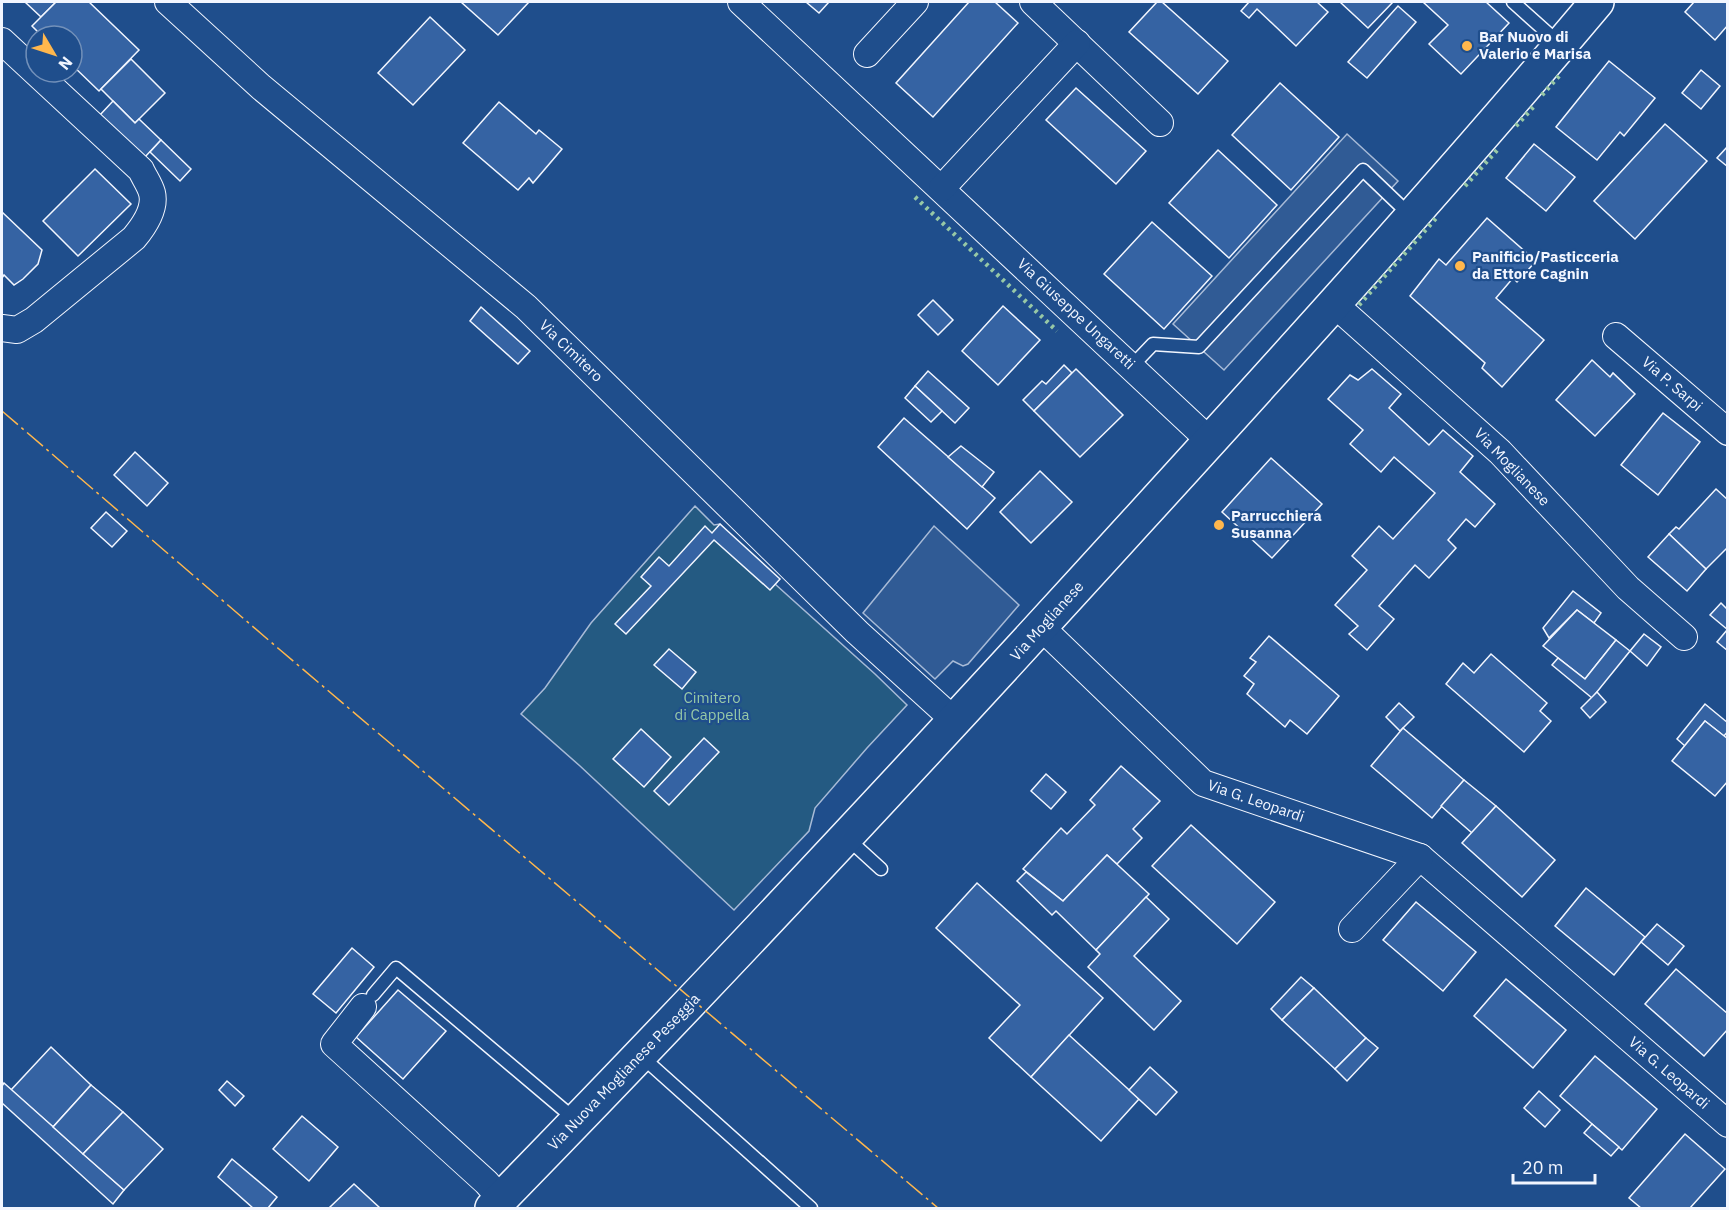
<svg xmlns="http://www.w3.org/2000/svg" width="1729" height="1210" viewBox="0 0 1729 1210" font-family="'IBM Plex Sans',sans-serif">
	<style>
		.green { fill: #245a82; stroke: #a8bbd7; stroke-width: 1.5 }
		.parking { fill: #305b95; stroke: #a8bbd7; stroke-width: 1.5 }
		.building { fill: #3563a3; stroke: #f2f6ff; stroke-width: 1.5 }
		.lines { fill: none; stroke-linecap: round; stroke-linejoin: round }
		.service-casing { stroke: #f2f6ff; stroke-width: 15 }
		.minor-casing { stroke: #f2f6ff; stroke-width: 28 }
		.secondary-casing { stroke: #f2f6ff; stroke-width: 36 }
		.service { stroke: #1f4e8c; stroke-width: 12 }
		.minor { stroke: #1f4e8c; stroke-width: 26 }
		.secondary { stroke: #1f4e8c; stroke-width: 33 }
		.hedge { stroke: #97c8a6; stroke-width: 4.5; stroke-dasharray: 3 4.5; stroke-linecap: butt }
		.power { stroke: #ffb74d; stroke-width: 1.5; stroke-dasharray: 21 4.5 3 4.5; stroke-linecap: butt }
		.poi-dot { fill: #ffb74d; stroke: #1f4e8c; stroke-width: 2 }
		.labels { text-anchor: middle; stroke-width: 4.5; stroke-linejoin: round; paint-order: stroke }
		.poi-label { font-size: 15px; font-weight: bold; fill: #f2f6ff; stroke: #1f4e8c; text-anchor: start }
		.street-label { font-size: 15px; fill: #f2f6ff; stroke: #1f4e8c }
		.park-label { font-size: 15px; fill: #97c8a6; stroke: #1f4e8c }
	</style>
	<rect width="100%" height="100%" fill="#1f4e8c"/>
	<polygon class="green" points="695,506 714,525 720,524 775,584 875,674 907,705 867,748 815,808 809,831 734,910 580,766 521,714 545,688 591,623"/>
	<g class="parking">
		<polygon points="1347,134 1398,181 1224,370 1173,324"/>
		<polygon points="934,526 1019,605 968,664 963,666 953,661 935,679 863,613"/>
	</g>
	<g class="building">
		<polygon points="25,2 56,2 41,17"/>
		<polygon points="56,2 89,2 139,50 99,91 72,65 72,36 42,36 32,26"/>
		<polygon points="461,2 529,2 498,35"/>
		<polygon points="806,2 829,2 819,13"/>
		<polygon points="969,2 995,2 1018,23 933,117 896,83"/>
		<polygon points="1157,2 1162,2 1228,61 1198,94 1129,32"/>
		<polygon points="1249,2 1317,2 1328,12 1296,46 1257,9 1249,18 1241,11"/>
		<polygon points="1340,2 1393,2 1368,28"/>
		<polygon points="1423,2 1486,2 1509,23 1461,74 1429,44 1448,25"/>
		<polygon points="1694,2 1728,2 1728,25 1715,40 1685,12"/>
		<polygon points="1398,6 1416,22 1367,78 1348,62"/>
		<polygon points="430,17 465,50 413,105 378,73"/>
		<polygon points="131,59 165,93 135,123 101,89"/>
		<polygon points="1609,61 1655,98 1624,136 1620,132 1597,160 1556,127"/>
		<polygon points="1701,70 1720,86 1701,109 1682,93"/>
		<polygon points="1280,83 1339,137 1291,190 1232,135"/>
		<polygon points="1076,88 1146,151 1116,184 1046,120"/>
		<polygon points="113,101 135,123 139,119 161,140 144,158 99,116"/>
		<polygon points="499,102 536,134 539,130 562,149 533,183 529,178 518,190 463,143"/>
		<polygon points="1665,124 1707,161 1635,239 1594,201"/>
		<polygon points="161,140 191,169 180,181 150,152"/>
		<polygon points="1534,144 1575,177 1546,211 1506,178"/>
		<polygon points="1728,146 1728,167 1717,158"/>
		<polygon points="1218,150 1277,205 1229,258 1169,203"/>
		<polygon points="95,169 131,204 78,256 43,221"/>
		<polygon points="2,212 42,250 38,264 23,279 14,285 4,275 2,278"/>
		<polygon points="1487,218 1536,261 1517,282 1513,278 1496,298 1544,340 1502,387 1482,368 1485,363 1410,296 1439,259 1446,265"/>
		<polygon points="1152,222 1212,276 1164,329 1104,274"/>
		<polygon points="933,300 953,320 938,335 918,315"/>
		<polygon points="1003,306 1040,340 998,385 962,351"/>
		<polygon points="481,307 530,351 518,364 470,321"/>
		<polygon points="1592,360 1610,377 1613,373 1635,394 1595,436 1556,400"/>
		<polygon points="1064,365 1072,373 1034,411 1023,400 1042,381 1046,384"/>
		<polygon points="1076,369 1123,415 1080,457 1034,411"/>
		<polygon points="1372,369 1401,394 1389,408 1429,445 1443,430 1473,456 1460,472 1495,504 1475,527 1466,519 1448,540 1456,548 1429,578 1415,565 1379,606 1394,619 1367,650 1349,634 1358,626 1335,605 1367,570 1352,556 1379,526 1393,539 1435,493 1394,457 1381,472 1350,444 1363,430 1328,399 1350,375 1358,380"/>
		<polygon points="928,371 969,408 955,423 915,386"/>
		<polygon points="915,386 942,411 931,422 905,398"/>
		<polygon points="1663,413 1700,442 1658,495 1621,465"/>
		<polygon points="904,418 995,498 967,529 878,447"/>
		<polygon points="961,446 994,472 982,487 948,457"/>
		<polygon points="135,452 168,483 147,506 114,475"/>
		<polygon points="1271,458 1322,504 1272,558 1222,512"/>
		<polygon points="1040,471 1072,502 1031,543 1000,512"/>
		<polygon points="1716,489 1728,500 1728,547 1706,569 1669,534 1676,527 1679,529"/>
		<polygon points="106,512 127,531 112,547 91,528"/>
		<polygon points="720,524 780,579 770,590 714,540 626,634 615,624 651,586 641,577 659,557 669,566 705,526 712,533"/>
		<polygon points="1669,534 1706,569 1687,591 1648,557"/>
		<polygon points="1573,591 1601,613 1594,623 1577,610 1549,638 1543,628"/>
		<polygon points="1721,603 1728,610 1728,630 1710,615"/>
		<polygon points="1577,610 1616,640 1585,679 1543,646"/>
		<polygon points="1727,630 1728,630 1728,651 1717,642"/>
		<polygon points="1644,634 1661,647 1647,666 1630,651"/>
		<polygon points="1269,636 1339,696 1307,734 1290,720 1285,727 1247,694 1254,684 1244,676 1256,662 1250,658"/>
		<polygon points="1616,640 1630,651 1592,698 1552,665 1558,658 1585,679"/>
		<polygon points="669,649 696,672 682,689 654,665"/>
		<polygon points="1491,654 1547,703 1540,711 1551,721 1524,752 1446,684 1463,663 1474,673"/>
		<polygon points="1597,692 1606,702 1590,718 1581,708"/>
		<polygon points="1399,703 1414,717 1400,731 1386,717"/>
		<polygon points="1705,704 1728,723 1728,731 1724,736 1705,721 1685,746 1677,739"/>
		<polygon points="1705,721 1728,739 1728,781 1715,796 1672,761"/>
		<polygon points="1403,728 1464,780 1432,818 1371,766"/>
		<polygon points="641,729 671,757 644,787 613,759"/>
		<polygon points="704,738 719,752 669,805 654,791"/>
		<polygon points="1121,766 1160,801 1133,829 1142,838 1117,864 1107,855 1063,901 1023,869 1061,828 1067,834 1095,805 1090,800"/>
		<polygon points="1046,774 1066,792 1051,809 1031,791"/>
		<polygon points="1464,780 1496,806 1472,833 1441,806"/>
		<polygon points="1496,806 1555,860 1522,897 1462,843"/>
		<polygon points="1191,825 1275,902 1237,944 1152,866"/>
		<polygon points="1107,855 1149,894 1096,950 1056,911 1052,915 1017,881 1026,872 1063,901"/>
		<polygon points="977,883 1103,998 1031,1077 989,1038 1020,1005 936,928"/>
		<polygon points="1586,888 1645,937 1614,975 1555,926"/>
		<polygon points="1146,897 1169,919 1134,956 1181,1001 1154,1030 1088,967 1100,954 1096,950"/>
		<polygon points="1416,902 1476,952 1443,991 1383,940"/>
		<polygon points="1657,924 1684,946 1668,965 1641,942"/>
		<polygon points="352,948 374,967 336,1013 313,994"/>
		<polygon points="1676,969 1728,1014 1728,1029 1704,1056 1645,1004"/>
		<polygon points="1301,977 1314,988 1282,1020 1271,1009"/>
		<polygon points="1506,979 1566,1030 1533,1068 1474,1016"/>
		<polygon points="1314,988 1366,1038 1335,1069 1282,1020"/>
		<polygon points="398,990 446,1031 403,1079 356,1037"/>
		<polygon points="1069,1035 1139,1099 1101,1141 1031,1077"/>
		<polygon points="1366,1038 1378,1048 1347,1081 1335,1069"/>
		<polygon points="51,1047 91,1085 53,1127 11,1090"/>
		<polygon points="1595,1056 1657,1109 1622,1150 1560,1096"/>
		<polygon points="1150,1067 1177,1092 1156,1115 1129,1090"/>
		<polygon points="227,1081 244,1096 235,1106 219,1090"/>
		<polygon points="4,1083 124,1190 113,1204 2,1103 2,1086"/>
		<polygon points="91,1085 123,1112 83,1154 53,1127"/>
		<polygon points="1539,1091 1560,1110 1545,1127 1524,1108"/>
		<polygon points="123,1112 163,1149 124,1190 83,1154"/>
		<polygon points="302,1116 338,1147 309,1181 273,1149"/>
		<polygon points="1592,1124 1619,1147 1611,1156 1584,1133"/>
		<polygon points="1685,1134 1725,1169 1690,1208 1641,1208 1629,1198"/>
		<polygon points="232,1159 277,1197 268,1208 253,1208 218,1177"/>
		<polygon points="354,1184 380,1208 329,1208"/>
	</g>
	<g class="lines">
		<g class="service-casing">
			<g id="service">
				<polyline points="1513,2 1560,44"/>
				<polyline points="1132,366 1153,344 1199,347 1363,170 1410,215"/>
				<polyline points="847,838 881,869"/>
				<polyline points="373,995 396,968 577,1121"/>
				<polyline points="640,1055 811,1208"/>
			</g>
		</g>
		<g class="minor-casing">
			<g id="minor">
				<polyline points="168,2 261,87 526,307 857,632 955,721"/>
				<polyline points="741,2 1210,441"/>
				<polyline points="1033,2 1160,123"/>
				<path d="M2 41 141 170C144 177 150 185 152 193 156 209 144 226 134 238L34 320 17 330 2 328"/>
				<polyline points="867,54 915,2"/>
				<polyline points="942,188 1077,43"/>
				<polyline points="1333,303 1500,452 1628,588 1684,637"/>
				<polyline points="1616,336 1728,432"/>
				<polyline points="1041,627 1203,783 1420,857 1728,1124"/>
				<polyline points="1352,929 1420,857"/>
				<polyline points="363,1007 334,1044 486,1182 501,1199"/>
			</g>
		</g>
		<g class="secondary-casing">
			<path id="secondary" d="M492 1208C712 983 927 752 1139 519 1294 349 1449 178 1597 2"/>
		</g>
		<use href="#service" class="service"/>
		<use href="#minor" class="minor"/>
		<use href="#secondary" class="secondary"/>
		<g class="hedge">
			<polyline points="1542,95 1559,76"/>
			<polyline points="1516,126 1536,104"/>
			<polyline points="1465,186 1498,149"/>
			<polyline points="915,197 1057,331"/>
			<polyline points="1359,305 1438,216"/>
		</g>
		<polyline class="power" points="2,411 279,649 938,1208"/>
	</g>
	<g class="poi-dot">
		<circle cx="1467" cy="46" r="6"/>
		<circle cx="1460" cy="266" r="6"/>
		<circle cx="1219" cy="525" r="6"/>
	</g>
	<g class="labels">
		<g class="poi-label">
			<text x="1479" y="42">Bar Nuovo di<tspan x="1479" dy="17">Valerio e Marisa</tspan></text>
			<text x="1472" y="262">Panificio/Pasticceria<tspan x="1472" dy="17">da Ettore Cagnin</tspan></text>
			<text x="1231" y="521">Parrucchiera<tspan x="1231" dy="17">Susanna</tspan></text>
		</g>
		<g class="street-label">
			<text transform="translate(1076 314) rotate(43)" y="5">Via Giuseppe Ungaretti</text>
			<text transform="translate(571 351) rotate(44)" y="5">Via Cimitero</text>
			<text transform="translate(1672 384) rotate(41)" y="5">Via P. Sarpi</text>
			<text transform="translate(1512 467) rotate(46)" y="5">Via Moglianese</text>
			<text transform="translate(1047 621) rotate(-48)" y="5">Via Moglianese</text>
			<text transform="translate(1256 801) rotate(19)" y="5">Via G. Leopardi</text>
			<text transform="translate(624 1072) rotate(-46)" y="5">Via Nuova Moglianese Peseggia</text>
			<text transform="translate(1669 1073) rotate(41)" y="5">Via G. Leopardi</text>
		</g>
		<g class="park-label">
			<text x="712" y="703">Cimitero<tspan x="712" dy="17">di Cappella</tspan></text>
		</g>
	</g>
	<rect width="1729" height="1210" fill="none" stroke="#f2f6ff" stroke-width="6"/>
	<g transform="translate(54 54) rotate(129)"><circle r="28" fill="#1f4e8c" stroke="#7391ba" stroke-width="1.5"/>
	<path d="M0-4.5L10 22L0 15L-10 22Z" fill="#ffb74d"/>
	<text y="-9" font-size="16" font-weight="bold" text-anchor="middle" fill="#f2f6ff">N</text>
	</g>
	<path d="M1513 1174v9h82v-9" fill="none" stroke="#f2f6ff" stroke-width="3"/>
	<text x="1522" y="1174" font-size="18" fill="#f2f6ff" stroke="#1f4e8c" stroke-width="4.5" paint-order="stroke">20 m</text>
</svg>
